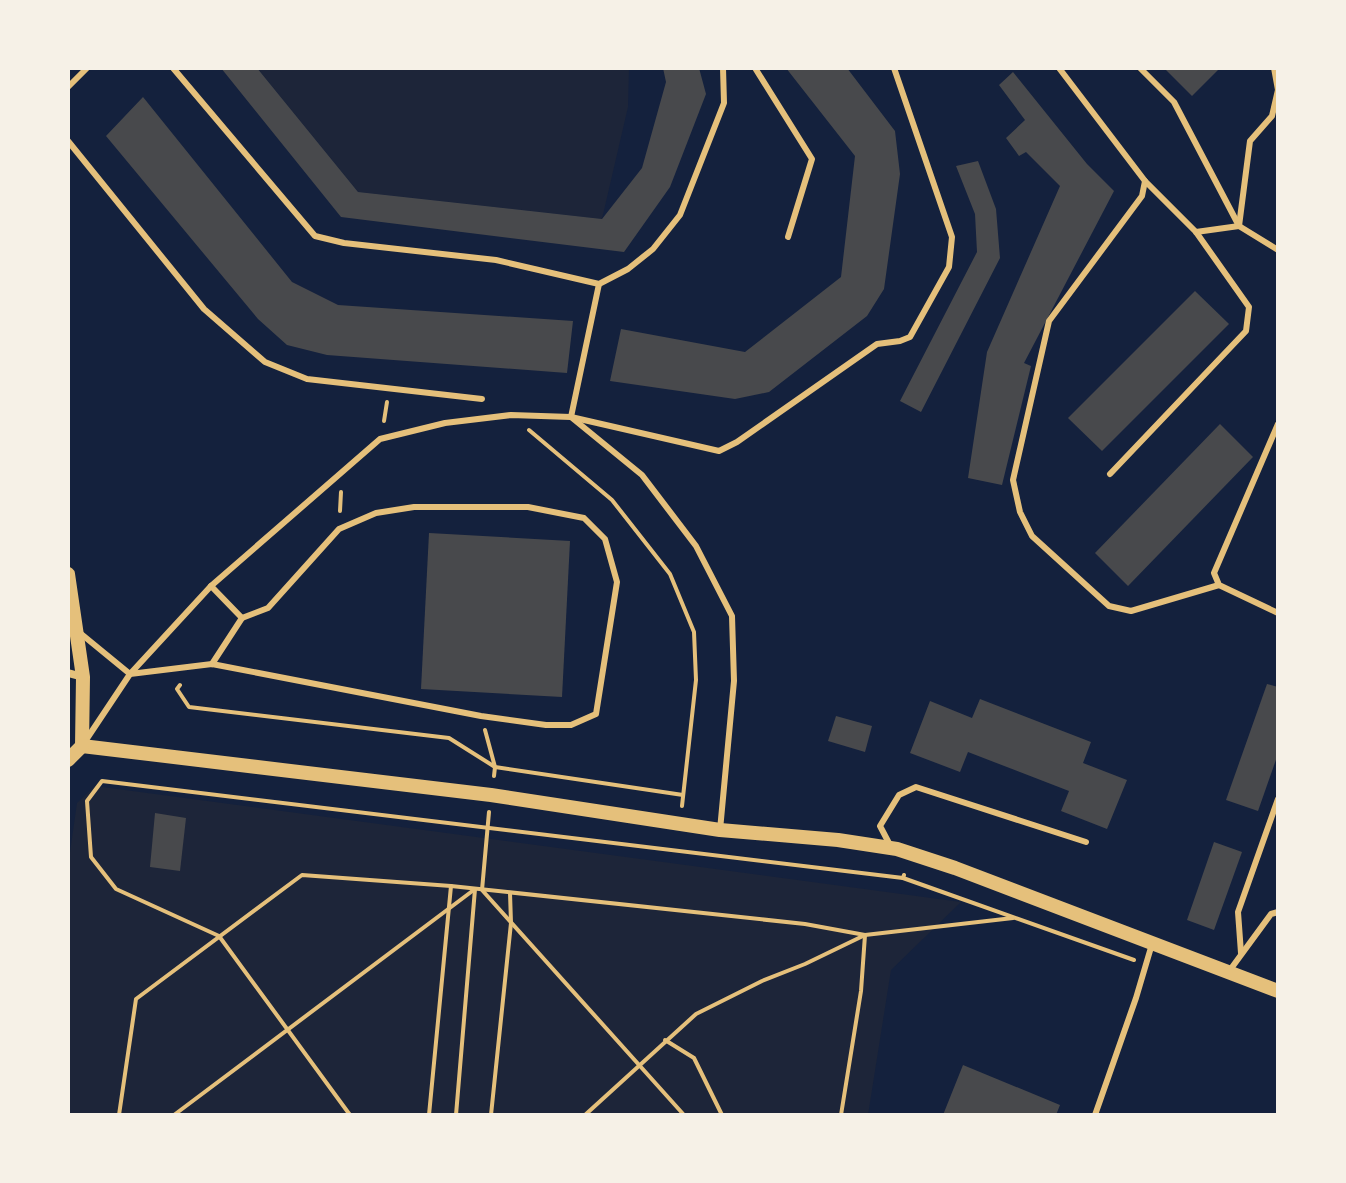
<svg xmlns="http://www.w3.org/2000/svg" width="1346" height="1183" viewBox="0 0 1346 1183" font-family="'Libre Baskerville',serif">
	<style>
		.green { fill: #1d2539 }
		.building { fill: #48494c }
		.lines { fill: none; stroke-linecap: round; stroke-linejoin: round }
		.path { stroke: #e5c07b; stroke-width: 4 }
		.service { stroke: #e5c07b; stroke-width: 6 }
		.minor { stroke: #e5c07b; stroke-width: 8 }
		.tertiary { stroke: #e5c07b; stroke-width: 14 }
	</style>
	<rect width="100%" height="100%" fill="#14213d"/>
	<g class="green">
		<polygon points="257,68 629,68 628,107 602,219 358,192"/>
		<polygon points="95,786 961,902 891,970 868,1115 68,1115 68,866 77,803"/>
	</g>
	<g class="building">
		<polygon points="221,68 257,68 358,192 602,219 642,168 666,82 663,68 699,68 706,94 670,187 624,252 341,217"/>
		<polygon points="786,68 847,68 895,131 900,174 884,289 867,316 769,392 735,399 610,381 621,329 745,352 841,277 855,156"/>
		<polygon points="1164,68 1220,68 1192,96"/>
		<polygon points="1013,72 1087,164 1114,191 1024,363 1031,366 1002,485 968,478 987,352 1060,186 1026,152 1019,156 1006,138 1025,120 999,85"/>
		<polygon points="143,97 292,282 338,305 573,321 567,373 327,355 287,345 258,319 106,136"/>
		<polygon points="978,161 996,209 1000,258 921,412 900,401 977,252 975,214 956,166"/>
		<polygon points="1195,291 1229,324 1102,451 1068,418"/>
		<polygon points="1220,424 1253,457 1128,586 1095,553"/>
		<polygon points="429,533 570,541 562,697 421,689"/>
		<polygon points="1267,684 1278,687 1278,754 1258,811 1226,800"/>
		<polygon points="980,699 1091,742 1083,763 1127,780 1107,829 1061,811 1069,791 968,752 960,772 910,753 930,701 972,718"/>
		<polygon points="836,716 872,726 865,752 828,741"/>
		<polygon points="155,813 186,818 180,871 150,867"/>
		<polygon points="1214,842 1242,852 1214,930 1187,920"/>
		<polygon points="963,1065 1060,1105 1056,1115 943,1115"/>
	</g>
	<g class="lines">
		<g class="path">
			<polyline points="384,421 387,402"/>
			<polyline points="529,430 612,500 670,574 694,632 696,680 682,806"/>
			<polyline points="340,511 341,492"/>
			<polyline points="180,685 177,689 189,707 449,738 495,767 683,795"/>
			<polyline points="485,730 495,767 494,776"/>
			<polyline points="489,812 482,890 684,1115"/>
			<polyline points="904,875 903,878 1134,960"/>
			<polyline points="665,1040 694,1058 722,1115"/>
			<polyline points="119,1115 136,999 302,875 451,886 805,924 865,935 861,991 841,1115"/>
			<polyline points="174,1115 475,889"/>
			<polyline points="350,1115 219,936 116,889 91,857 87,801 102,781 903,878"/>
			<polyline points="429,1115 451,886"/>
			<polyline points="456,1115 475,889"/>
			<polyline points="491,1115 511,923 510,893"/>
			<polyline points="585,1115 696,1014 762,981 805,964 865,935 1013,918"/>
		</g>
		<g class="service">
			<polyline points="173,68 315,236 344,243 496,260 599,284 628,269 653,249 680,215 724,103 723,68"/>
			<polyline points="755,68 812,159 788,237"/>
			<polyline points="1059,68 1145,181 1142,196 1049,321 1013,480 1020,512 1032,536 1109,606 1131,611 1219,585"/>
			<polyline points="1140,68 1174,102 1239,226 1278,250"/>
			<polyline points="68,87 87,68"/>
			<polyline points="68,141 204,309 265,362 307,379 482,399"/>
			<polyline points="1196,232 1239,226 1250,141 1272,116 1278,90 1274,68"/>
			<polyline points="599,284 571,417 642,475 696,546 732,616 734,681 720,830"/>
			<polyline points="1278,424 1214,573 1219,585 1278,613"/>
			<polyline points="1110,474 1246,331 1249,307 1196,232 1145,181"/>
			<polyline points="80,633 130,674 212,664 481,716 546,725 571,725 596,714 617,582 605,539 584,518 528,507 414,507 376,513 339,529 268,608 242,618 211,586"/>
			<polyline points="212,664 242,618"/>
			<polyline points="86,740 130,674 211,586 380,439 445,423 511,415 571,417 719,451 737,442 877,344 900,341 910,337 949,267 952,237 894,68"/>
			<polyline points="890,845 880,826 899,795 916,787 1086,842"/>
			<polyline points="1241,953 1238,912 1278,799"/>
			<polyline points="1230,970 1271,914 1278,912"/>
			<polyline points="1095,1115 1136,998 1152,944"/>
		</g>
		<polyline class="minor" points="68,673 83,677"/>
		<g class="tertiary">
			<polyline points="68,574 83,677 82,746"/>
			<polyline points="82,746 491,795 720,830 838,840 897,849 955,868 1278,991"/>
			<polyline points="68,760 82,746"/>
		</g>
	</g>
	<rect width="1346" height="1183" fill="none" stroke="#f6f1e7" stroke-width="140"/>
</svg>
